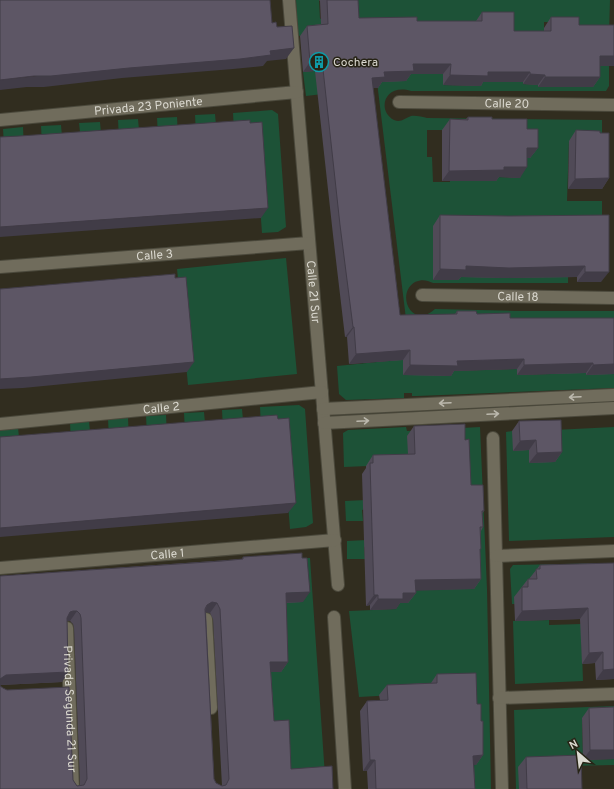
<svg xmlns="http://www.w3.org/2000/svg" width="614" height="789" viewBox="0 0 614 789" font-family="Overpass,sans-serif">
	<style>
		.green { fill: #1d5237; fill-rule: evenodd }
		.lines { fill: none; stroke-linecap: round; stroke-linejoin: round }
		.minor-casing { stroke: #4b493c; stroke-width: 14 }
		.minor { stroke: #706c5c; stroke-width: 12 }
		.wall { fill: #504a57; fill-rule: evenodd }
		.shaded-wall { fill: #413c47 }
		.building { fill: #5d5665; stroke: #413c47; fill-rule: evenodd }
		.oneway { stroke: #bbb8ad }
		.labels { text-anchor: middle; stroke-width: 3; stroke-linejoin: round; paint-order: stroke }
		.poi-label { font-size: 12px; fill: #dbd9d0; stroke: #272416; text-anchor: start }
		.street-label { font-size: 12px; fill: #dbd9d0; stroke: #272416 }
	</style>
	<rect width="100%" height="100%" fill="#312d1f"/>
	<g class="green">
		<path d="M296 0H319L320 19 350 0H610L609 35 556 22H544V35L523 84 538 85 593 66H609V86L606 91H411C385 83 376 110 394 120 401 123 405 118 411 116 415 115 423 117 427 118L602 120V143L569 141 567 201H602V225L459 276 521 278 568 269V283H433C427 280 422 279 415 282 395 294 412 330 435 309L516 311H614V344L450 371 517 369V375L551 374V370L614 374V388L417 396H412V393H404V398L346 400 339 394 337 366 387 361 406 319 377 82 321 34 298 36ZM443 74 481 86 443 85ZM427 130H448L520 178 496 177V181H461L450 174V182H433L432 157H427Z"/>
		<polygon points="337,69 340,92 306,96 303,72"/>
		<polygon points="272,110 278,114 286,227 278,232 262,233 258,179 234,131 233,113"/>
		<polygon points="215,114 217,136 196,133 195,115"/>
		<polygon points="177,117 178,138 158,136 157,118"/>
		<polygon points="138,119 140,141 119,138 118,120"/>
		<polygon points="100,122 102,144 81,141 79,123"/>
		<polygon points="61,125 63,147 42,144 41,126"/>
		<polygon points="23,127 24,149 4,146 3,129"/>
		<polygon points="286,258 297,374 188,385 177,269"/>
		<polygon points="299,405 305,409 313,523 306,527 290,529 282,428 261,426 260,407"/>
		<polygon points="242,409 244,431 223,429 222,410"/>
		<polygon points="204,412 206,434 185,432 184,413"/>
		<polygon points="166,415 167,437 147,434 146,416"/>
		<polygon points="128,418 129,440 109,438 108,419"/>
		<polygon points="89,421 91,443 71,441 70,423"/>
		<polygon points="18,427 20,449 0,447 0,429"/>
		<polygon points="406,427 407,431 480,427 487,589 491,789 426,789 414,694 359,697 349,611 396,609 408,591 422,590 416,464 344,467 343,433 348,430"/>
		<polygon points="614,427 614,537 509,541 506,432 512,431 529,450 530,463 554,430"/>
		<polygon points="366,500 366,509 362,510 363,521 346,521 345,501"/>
		<polygon points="367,540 368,547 364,547 365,559 347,559 347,541"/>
		<polygon points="310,558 325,776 284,779 267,731 222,615 280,559"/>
		<polygon points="614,563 614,574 515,597 515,604 512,604 510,569 513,565"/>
		<polygon points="549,620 549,625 581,624 583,681 515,684 513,621"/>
		<polygon points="614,706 614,717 582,718 583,760 614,759 614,765 519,767 519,786 534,789 516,789 514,710"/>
	</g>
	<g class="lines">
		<g class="minor-casing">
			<g id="minor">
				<path id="s1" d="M289 0 338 585"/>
				<path id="s2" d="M399 102 614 105"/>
				<path id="s3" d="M0 120 297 92"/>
				<path id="s4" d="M0 267 309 243"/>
				<path id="s5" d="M422 295 614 298"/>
				<polyline points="323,409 614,395"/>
				<polyline points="324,423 614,408"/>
				<path id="s6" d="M0 424 322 392"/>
				<polyline points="493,438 502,789"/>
				<polyline points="496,556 614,551"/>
				<path id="s7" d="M0 568 335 540"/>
				<polyline points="334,617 345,789"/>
				<polyline points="206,619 211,708"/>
				<path id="s8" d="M67 628 73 789"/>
				<polyline points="499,698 614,694"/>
			</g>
		</g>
		<use href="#minor" class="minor"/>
	</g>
	<g class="wall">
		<polygon points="319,0 358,0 359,18 417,21 476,21 482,12 514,31 544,31 544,28 551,17 579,25 614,25 614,66 600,66 600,77 593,87 538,87 538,85 523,84 523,82 483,82 481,86 443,85 443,74 411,74 406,81 382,82 378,88 373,88 400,315 455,314 457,311 510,318 614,318 614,374 586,375 586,373 517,375 517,369 454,371 451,376 403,375 403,360 349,364 347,337 345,337 333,235 315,71 303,72 300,36 307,26 321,24 320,1"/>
		<polygon points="468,117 492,119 527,129 538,148 530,158 527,158 520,178 499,177 496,181 442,181 442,130 450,119 466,119"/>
		<polygon points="576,130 600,133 609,178 602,189 568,189 569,141"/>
		<polygon points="440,215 509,216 609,215 601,282 577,282 577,277 502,278 461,277 458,280 433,280 433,226"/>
		<polygon points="519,421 562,452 555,462 529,463 529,450 513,451 512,431"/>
		<polygon points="414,426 465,440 471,485 484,511 482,514 483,527 481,531 480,551 481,579 474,589 416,590 416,593 408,603 400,603 396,609 370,610 370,605 366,606 362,474 366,468 366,466 373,455 408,454 407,436"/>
		<path d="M243 557 303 602 286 603 288 662 281 672H271L274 721 291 769 333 789H0V576L242 559ZM206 612 210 613 213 619 222 786 216 783 214 779ZM67 621H70L73 624 74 628 80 785 77 786 0 686V685L62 682 68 672Z"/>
		<polygon points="614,563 614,679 596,680 595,663 582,664 580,619 515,621 514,597 528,579 529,579 540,565"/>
		<polygon points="437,674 477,704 483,755 476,765 474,765 475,789 368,789 367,771 363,771 360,711 367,701 380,700 379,695 387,685 431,683"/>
		<polygon points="614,707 614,759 583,760 582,718 589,708"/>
		<polygon points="526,757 582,789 519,789 518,767"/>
	</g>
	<g class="shaded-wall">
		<polygon points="294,48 286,59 267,61 263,66 233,69 122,78 44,87 27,87 0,90 0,80"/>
		<polygon points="600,56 614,56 614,66 593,66"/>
		<polygon points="322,60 315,71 303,72 310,62"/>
		<polygon points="413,64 451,64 443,74 411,74 406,81 382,82 378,88 365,88 372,78 384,72"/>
		<polygon points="488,72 530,72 523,82 483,82 481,86 443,85 450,75"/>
		<polygon points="530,74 545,75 538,85 523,84"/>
		<polygon points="545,77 600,77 593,87 538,87"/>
		<polygon points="527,148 538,148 530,158 520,158"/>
		<polygon points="504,167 527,167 520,178 499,177 496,181 442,181 449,171"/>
		<polygon points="609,178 602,189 568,189 575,179"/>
		<polygon points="268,208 261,218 0,237 0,227"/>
		<polygon points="466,266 585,266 577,277 502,278 461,277 458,280 433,280 440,269"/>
		<polygon points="585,272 609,272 601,282 577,282"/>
		<polygon points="353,327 354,327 347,337 345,337"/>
		<polygon points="410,350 403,360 349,364 356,354"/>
		<polygon points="524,359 517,369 454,371 451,376 403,375 410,365 457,361"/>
		<polygon points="194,362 187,372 23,388 0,389 0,379"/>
		<polygon points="593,363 586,373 517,375 524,365"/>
		<polygon points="614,364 614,374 586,375 593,365"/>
		<polygon points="536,440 529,450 513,451 520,441"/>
		<polygon points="562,452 555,462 529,463 537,453"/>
		<polygon points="296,503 288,513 0,537 0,528"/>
		<polygon points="481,579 474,589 408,591 415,580"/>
		<polygon points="310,592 303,602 279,603 286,593"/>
		<polygon points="403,593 416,593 408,603 400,603 396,609 370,610 378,599"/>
		<polygon points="374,595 378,595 370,605 366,606"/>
		<polygon points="212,602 217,603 210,613 205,612 207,605"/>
		<polygon points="588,608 580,619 515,621 522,611"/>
		<polygon points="73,611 77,611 70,621 66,621 63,622 70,612"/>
		<polygon points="603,652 595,663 582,664 589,653"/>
		<polygon points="270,662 288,662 281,672 263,672"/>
		<polygon points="614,669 614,679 596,680 603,670"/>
		<polygon points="68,672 62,682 0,685 0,679 6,675"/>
		<polygon points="590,750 614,750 614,759 583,760"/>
		<polygon points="483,755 476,765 466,766 473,756"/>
		<polygon points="370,760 375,760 367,771 363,771"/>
	</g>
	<g class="building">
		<polygon points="0,0 270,0 272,23 276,22 277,27 292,26 294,48 270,51 271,55 240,59 129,68 51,76 34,76 0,80"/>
		<polygon points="327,0 358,0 359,18 417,17 417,21 482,21 482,12 514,12 514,31 551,31 551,17 579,17 579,25 614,25 614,56 600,56 600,77 545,77 545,75 530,74 530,72 488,72 488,76 450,75 451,64 413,64 414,71 384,72 385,77 372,78 400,315 457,314 457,311 476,311 477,314 510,313 510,318 614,318 614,364 593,365 593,363 524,365 524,359 457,361 458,366 410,365 410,350 356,354 354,327 353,327 340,225 322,60 310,62 307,26 328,24"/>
		<polygon points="468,117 492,117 492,119 527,119 527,129 538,129 538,148 527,148 527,167 504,167 504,170 449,171 450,119 468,120"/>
		<polygon points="250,120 250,123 262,122 268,208 0,227 0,137 20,136"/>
		<polygon points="576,130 600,131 600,133 609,133 609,178 575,179"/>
		<polygon points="440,215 509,216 609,215 609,272 585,272 585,266 509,268 466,266 466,270 440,269"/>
		<polygon points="175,274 175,278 186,277 194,362 31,377 0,379 0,289"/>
		<polygon points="277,415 278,419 289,418 296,503 0,528 0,437"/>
		<polygon points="561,420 562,452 537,453 536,440 520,441 519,421"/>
		<polygon points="465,424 465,440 469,439 471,485 483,485 484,511 482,511 483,527 480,527 481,549 480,549 481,579 415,580 416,593 403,593 403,599 378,599 378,595 374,595 370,463 373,463 373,455 415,454 414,426"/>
		<path d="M302 553V558H307L310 592 286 593 288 662H270L274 721 289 720 291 769 332 766 333 789H0V576L222 561 243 559V557ZM212 602 217 603 220 609 229 779 226 785 222 786 216 783 214 779 205 609 207 605ZM73 611H77L80 614 81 618 87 779 84 785 77 786 73 780 69 687 7 690 3 688 0 686V679L6 675 68 672 67 618 70 612Z"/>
		<polygon points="614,563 614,669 603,670 603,652 589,653 588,608 522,611 522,587 528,587 528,579 537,579 536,569 540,569 540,565"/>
		<polygon points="476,673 477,704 481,704 481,721 483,721 483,755 473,756 475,789 376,789 375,760 370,760 367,701 388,700 387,685 437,683 437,674"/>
		<polygon points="614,707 614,750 590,750 589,708"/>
		<polygon points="581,755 582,789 527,789 526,757"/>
	</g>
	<defs><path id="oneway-shaft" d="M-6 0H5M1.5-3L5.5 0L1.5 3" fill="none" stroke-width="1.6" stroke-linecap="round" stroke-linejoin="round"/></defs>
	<g class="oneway">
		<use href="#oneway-shaft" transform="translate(575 397) rotate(177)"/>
		<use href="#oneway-shaft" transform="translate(445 403) rotate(177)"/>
		<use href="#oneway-shaft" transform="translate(493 414) rotate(-3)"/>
		<use href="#oneway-shaft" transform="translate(363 421) rotate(-3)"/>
	</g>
	<defs>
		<g id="building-ring" transform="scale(1)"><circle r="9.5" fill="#272416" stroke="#0f9aa8" stroke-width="1.5"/><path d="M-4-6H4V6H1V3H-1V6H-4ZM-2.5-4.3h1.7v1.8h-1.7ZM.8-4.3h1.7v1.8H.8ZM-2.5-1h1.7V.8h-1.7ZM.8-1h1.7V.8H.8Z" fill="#0f9aa8"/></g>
	</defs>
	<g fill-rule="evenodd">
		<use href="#building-ring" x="319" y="62"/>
	</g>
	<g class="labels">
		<g class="poi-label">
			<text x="333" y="66">Cochera</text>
		</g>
		<g class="street-label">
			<text dy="4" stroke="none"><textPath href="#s2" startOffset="108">Calle 20</textPath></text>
			<text dy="4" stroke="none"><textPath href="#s3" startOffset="149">Privada 23 Poniente</textPath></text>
			<text dy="4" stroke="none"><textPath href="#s4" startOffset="155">Calle 3</textPath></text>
			<text dy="4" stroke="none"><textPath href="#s1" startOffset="293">Calle 21 Sur</textPath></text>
			<text dy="4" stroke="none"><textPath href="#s5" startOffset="96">Calle 18</textPath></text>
			<text dy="4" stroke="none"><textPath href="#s6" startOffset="162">Calle 2</textPath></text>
			<text dy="4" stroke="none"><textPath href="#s7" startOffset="168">Calle 1</textPath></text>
			<text dy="4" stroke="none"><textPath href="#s8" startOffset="81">Privada Segunda 21 Sur</textPath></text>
		</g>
	</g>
	<g transform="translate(578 753) rotate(332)" stroke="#272416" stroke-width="3" paint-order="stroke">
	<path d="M0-3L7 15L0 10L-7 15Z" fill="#dbd9d0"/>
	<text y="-6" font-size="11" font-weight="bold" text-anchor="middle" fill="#dbd9d0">N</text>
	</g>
</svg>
